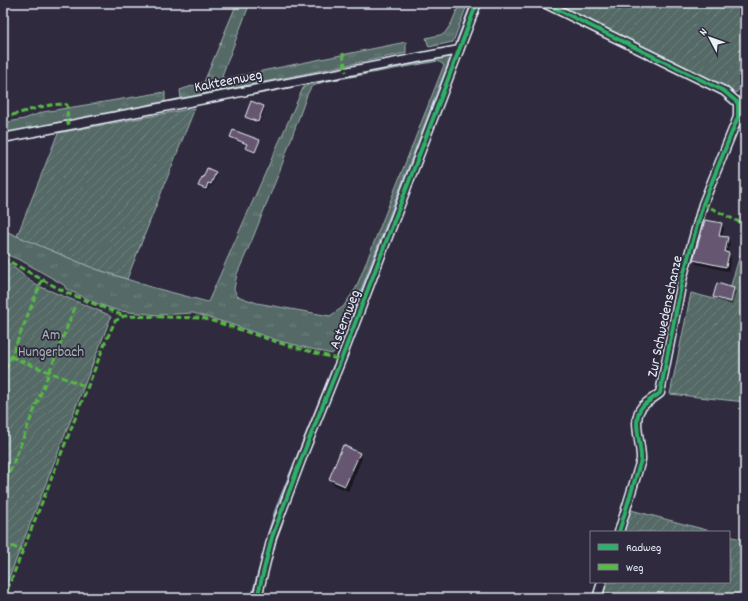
<svg xmlns="http://www.w3.org/2000/svg" width="748" height="601" viewBox="0 0 748 601" font-family="Dekko,sans-serif">
	<style>
		.grass { fill: url(#grass-tufts); stroke: #9eaeaf; fill-rule: evenodd }
		.garden { fill: url(#garden-furrows); stroke: #9eaeaf }
		.shadow { fill: #0007 }
		.lines { fill: none; stroke-linecap: round; stroke-linejoin: round }
		.stream { stroke: #8d9bad; stroke-width: 3 }
		.building { fill: #665672; stroke: #e8f1f8 }
		.street-casing { stroke: #e8f1f8; stroke-width: 11 }
		.street { stroke: #2f2a3d; stroke-width: 8 }
		.quiet { stroke: #58b947; stroke-width: 3; stroke-dasharray: 6 3; stroke-linecap: butt }
		.cycleway-casing { stroke: #2f2a3d; stroke-width: 6 }
		.cycleway { stroke: #2db169; stroke-width: 4 }
		.labels { text-anchor: middle; stroke-width: 3.5; stroke-linejoin: round; paint-order: stroke }
		.street-label { font-size: 15px; fill: #e8f1f8; stroke: #2f2a3d }
		.park-label { font-size: 15px; fill: #a6b5b6; stroke: #2f2a3d }
	</style>
	<defs>
		<pattern id="grass-tufts" width="24" height="20" patternUnits="userSpaceOnUse"><rect width="24" height="20" fill="#556b66"/><path d="M3 7l-1-3M5 7V3M7 7l1-3M15 17l-1-3M17 17v-4M19 17l1-3" fill="none" stroke="#6d817d"/></pattern>
		<pattern id="garden-furrows" width="10" height="10" patternUnits="userSpaceOnUse"><rect width="10" height="10" fill="#556b66"/><path d="M-1 1l2-2M0 10L10 0M9 11l2-2" fill="none" stroke="#6d817d"/></pattern>
	</defs>
	<rect width="100%" height="100%" fill="#2f2a3d"/>
	<filter id="ink" filterUnits="userSpaceOnUse"><feTurbulence type="fractalNoise" baseFrequency=".025" numOctaves="2"/><feDisplacementMap in="SourceGraphic" scale="8" xChannelSelector="R" yChannelSelector="G"/><feConvolveMatrix kernelMatrix="1 2 1 2 8 2 1 2 1" color-interpolation-filters="sRGB"/></filter>
	<g filter="url(#ink)">
		<g class="grass">
			<polygon points="237,3 250,3 223,73 222,79 406,42 406,53 181,99 180,90 204,82"/>
			<polygon points="460,3 468,3 453,42 429,47 426,38 444,34 451,24"/>
			<path d="M445 55 450 57 452 60 432 107 354 310 349 322 344 326C344 337 341 346 332 354L279 341 230 324 193 313 159 315 119 311 98 304 66 289 64 285 22 261 3 253V230L93 268 151 287 208 302 303 88 312 82ZM438 61 444 65 356 288 343 307 330 316 257 303 237 296 234 289 237 274 252 240 280 170 307 95 311 87 323 82Z"/>
			<polygon points="165,92 165,103 66,123 3,134 3,123 24,119 43,112"/>
		</g>
		<g class="garden">
			<polygon points="553,3 745,3 745,81 736,93"/>
			<polygon points="195,108 127,279 93,268 17,236 58,133"/>
			<polygon points="745,238 745,402 670,394 691,293 726,302"/>
			<polygon points="3,260 8,263 36,285 107,314 111,317 3,593"/>
			<polygon points="631,510 714,532 623,532"/>
			<polygon points="729,536 745,540 745,598 602,598 607,582 729,582"/>
		</g>
		<g class="shadow">
			<polygon points="263,107 265,109 259,124 248,119 246,116"/>
			<polygon points="231,137 259,140 260,142 255,153 247,150 248,145"/>
			<polygon points="215,172 217,175 212,186 210,185 207,191 201,188 199,186"/>
			<polygon points="706,221 721,224 724,228 722,237 727,238 730,243 727,253 731,258 728,271 697,264 694,260"/>
			<polygon points="734,289 736,292 732,305 716,300 714,297"/>
			<polygon points="359,453 362,458 348,491 333,484 330,479"/>
		</g>
		<g class="lines">
			<g class="stream">
				<polyline points="457,42 472,3"/>
				<polyline points="350,321 451,58"/>
				<polyline points="268,536 276,510 334,366"/>
				<polyline points="252,598 266,546"/>
			</g>
		</g>
		<g class="building">
			<polygon points="251,101 264,106 258,122 245,117"/>
			<polygon points="233,130 260,140 255,152 245,148 247,144 230,137"/>
			<polygon points="207,168 216,172 211,184 208,183 206,189 198,186 202,177 203,178"/>
			<polygon points="705,220 722,223 719,236 728,237 725,252 729,253 726,267 693,260"/>
			<polygon points="717,283 734,288 731,302 713,297"/>
			<polygon points="343,445 360,453 345,486 329,479"/>
		</g>
		<g class="lines">
			<g class="street-casing">
				<g id="street">
					<path d="M544 3 724 91 738 103V117L703 204 683 276 660 393C654 398 646 402 642 407 631 419 642 445 641 460L619 532"/>
					<polyline points="3,138 459,50"/>
					<polyline points="257,598 272,537 304,452 341,360 477,3"/>
					<polyline points="597,598 602,582"/>
				</g>
			</g>
			<use href="#street" class="street"/>
			<g class="quiet">
				<polyline points="343,53 346,72"/>
				<polyline points="738,103 745,91"/>
				<path d="M3 117C22 114 50 101 67 105L68 125"/>
				<polyline points="703,204 745,225"/>
				<polyline points="3,258 65,292 124,316"/>
				<polyline points="11,357 87,387"/>
				<polyline points="3,377 42,280"/>
				<polyline points="3,489 75,307"/>
				<polyline points="3,543 24,551"/>
				<polyline points="4,598 105,343 115,321 124,316 202,318 226,325 283,344 341,360"/>
			</g>
			<g class="cycleway-casing">
				<g id="cycleway">
					<path d="M544 3 724 91 738 103V117L703 204 683 276 660 393C654 398 646 402 642 407 631 419 642 445 641 460L619 532"/>
					<polyline points="257,598 272,537 304,452 341,360 477,3"/>
				</g>
			</g>
			<use href="#cycleway" class="cycleway"/>
		</g>
	</g>
	<g class="labels">
		<g class="street-label">
			<text transform="translate(228 80) rotate(-11)" y="5">Kakteenweg</text>
			<text transform="translate(664 316) rotate(-78)" y="5">Zur Schwedenschanze</text>
			<text transform="translate(344 319) rotate(-69)" y="5">Asternweg</text>
		</g>
		<g class="park-label">
			<text x="51" y="339">Am<tspan x="51" dy="17">Hungerbach</tspan></text>
		</g>
	</g>
	<rect width="748" height="601" fill="none" stroke="#2f2a3d" stroke-width="16"/>
	<rect x="8" y="8" width="732" height="585" fill="none" stroke="#e8f1f8" stroke-width="1.5" filter="url(#ink)"/>
	<rect x="590" y="531" width="140" height="52" fill="#2f2a3d" stroke="#797a88"/>
	<rect x="598" y="544" width="20" height="6" fill="#2db169" stroke="#797a88"/>
	<text x="626" y="551" font-size="12" fill="#e8f1f8">Radweg</text>
	<rect x="598" y="564" width="20" height="6" fill="#58b947" stroke="#797a88"/>
	<text x="626" y="571" font-size="12" fill="#e8f1f8">Weg</text>
	<g transform="translate(710 38) rotate(311)" stroke="#2f2a3d" stroke-width="3" paint-order="stroke">
	<path d="M0-3L7 15L0 10L-7 15Z" fill="#e8f1f8"/>
	<text y="-6" font-size="11" font-weight="bold" text-anchor="middle" fill="#e8f1f8">N</text>
	</g>
</svg>
